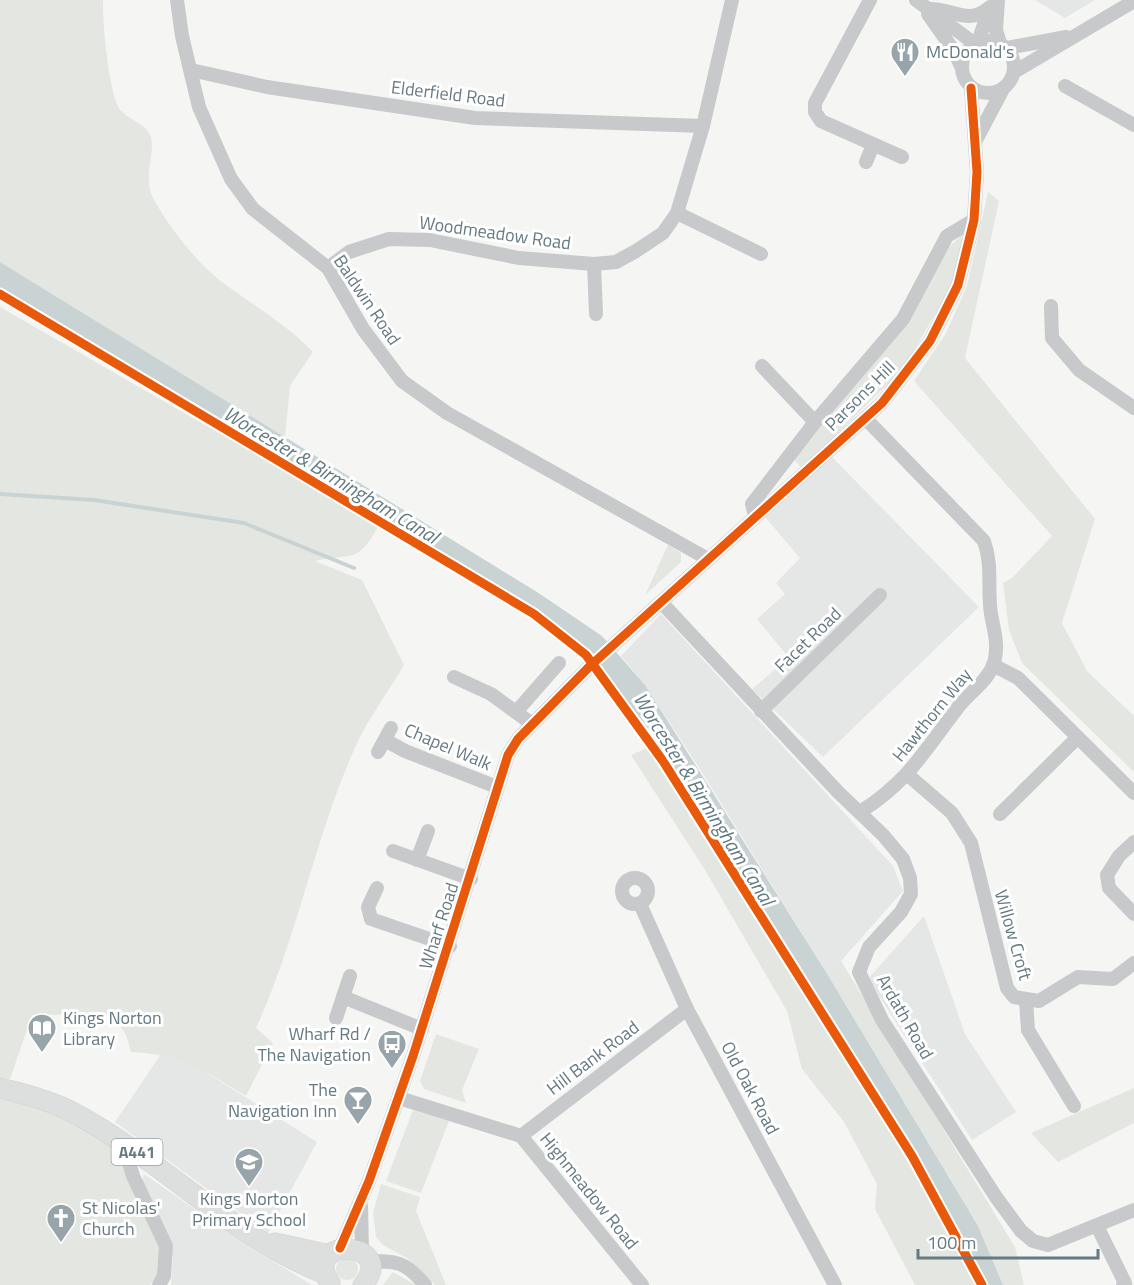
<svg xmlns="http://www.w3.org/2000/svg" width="1134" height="1285" viewBox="0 0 1134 1285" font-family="'Titillium Web',sans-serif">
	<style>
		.built { fill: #e5e6e6 }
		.green { fill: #e4e7e1 }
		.water { fill: #c9d3d4 }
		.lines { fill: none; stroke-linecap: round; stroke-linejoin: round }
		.stream { stroke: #c9d3d4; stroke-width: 4 }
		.highway-casing { stroke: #d1d1d1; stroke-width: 21 }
		.minor { stroke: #c7c9ca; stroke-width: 14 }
		.highway { stroke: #dddede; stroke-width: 20 }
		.cycleway-casing { stroke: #fff; stroke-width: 13 }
		.cycleway { stroke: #e8590c; stroke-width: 9 }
		.labels { text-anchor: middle; stroke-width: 6; stroke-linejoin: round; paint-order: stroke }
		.shield { fill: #fff; stroke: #93a2a8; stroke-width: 1.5 }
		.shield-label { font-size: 16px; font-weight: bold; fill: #657a83 }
		.poi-label { font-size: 18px; fill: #657a83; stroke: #fff; text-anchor: start }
		.street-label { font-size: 18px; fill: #657a83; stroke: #fff }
		.water-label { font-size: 20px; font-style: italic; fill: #617b80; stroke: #fff }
	</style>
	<rect width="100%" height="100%" fill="#f5f5f4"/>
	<g class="built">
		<polygon points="1035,0 1095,0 1065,18"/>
		<polygon points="832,457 979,607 823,757 752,689 789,658 757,619 785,594 776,583 800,558 765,517"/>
		<polygon points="661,614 893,866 903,891 841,961 826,972 698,766 645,685 621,656"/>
		<polygon points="924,916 965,1034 1016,1112 972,1140 868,979"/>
		<polygon points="161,1054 191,1063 317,1142 268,1233 115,1122"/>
		<polygon points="144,1174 250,1247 312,1285 171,1285 173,1257 142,1181"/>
	</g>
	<g class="green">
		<path d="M0 0H103C102 21 109 92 119 108 126 119 145 123 150 135 157 150 142 177 153 198 168 226 197 263 222 282 253 305 286 324 313 352L290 386 285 437 0 262Z"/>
		<polygon points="988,192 999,201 965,358 1095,519 1062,623 1087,671 1134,716 1134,772 1022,663 1009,630 1003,583 1012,578 1052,536 914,381 946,333 967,286"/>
		<polygon points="963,234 954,281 904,368 802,468 796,462 793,453 862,373 949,247"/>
		<path d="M0 307 379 525C357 565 354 552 315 561L362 580 404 665C389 691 370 716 357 743 315 835 298 937 256 1028L273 1043 246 1096C204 1071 182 1054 131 1052L126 1035 112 1014 32 1015 10 1079 0 1077Z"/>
		<polygon points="668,545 681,553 681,562 645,595"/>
		<polygon points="647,748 909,1158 979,1285 915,1285 875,1209 877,1184 844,1122 802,1069 787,1011 705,870 631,755"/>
		<polygon points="841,961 1015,1247 1024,1285 1003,1285 978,1226 826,972"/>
		<polygon points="436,1034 479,1049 462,1090 466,1103 424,1089 420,1081"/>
		<polygon points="1134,1088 1134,1123 1058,1162 1031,1133"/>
		<polygon points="0,1098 59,1114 121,1144 162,1250 158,1275 150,1285 0,1285"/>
		<polygon points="413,1110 449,1121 421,1193 386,1181"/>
		<polygon points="381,1184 420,1197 416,1211 446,1285 435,1285 407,1258 383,1245 376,1237 373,1213"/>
		<circle cx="347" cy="1269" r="11"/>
		<polygon points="393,1272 416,1285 383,1285"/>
	</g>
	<polygon class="water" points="0,262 537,592 602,636 645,685 826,972 978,1226 1003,1285 986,1285 931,1184 658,741 587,651 537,614 0,291"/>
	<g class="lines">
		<polyline class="stream" points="0,494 94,500 244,523 354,568"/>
		<g class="highway-casing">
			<g id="highway">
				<path d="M0 1088C24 1094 52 1101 74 1113 162 1160 232 1237 325 1274"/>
				<polyline points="275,1243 330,1255"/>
				<path d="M330 1283C299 1235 399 1240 363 1285"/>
			</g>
		</g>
		<g class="minor">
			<polyline points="177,0 182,36 199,107 231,179 253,209 328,268 363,329 402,381 447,413 708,559"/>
			<polyline points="870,0 815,103 815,112 821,121 902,157"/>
			<polyline points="916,0 975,44"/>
			<polyline points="998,0 996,30 1000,43"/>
			<path d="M929 9C953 8 967 26 989 8"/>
			<polyline points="928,14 954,51 961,66"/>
			<circle cx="988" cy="67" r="26"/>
			<polyline points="978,42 990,7"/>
			<polyline points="1007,48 1066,37"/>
			<polyline points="191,70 267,87 475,118 703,126"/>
			<polyline points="1014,72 1134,1"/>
			<polyline points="1065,86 1134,125"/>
			<polyline points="976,140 1003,89"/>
			<polyline points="866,162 873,145"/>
			<polyline points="677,213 761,254"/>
			<polyline points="594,264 596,314"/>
			<polyline points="328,268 349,252 389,239 430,240 519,258 594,264 616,262 636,251 663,233 677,213 703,126 732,0"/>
			<polyline points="1051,306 1052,338 1079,370 1134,408"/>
			<polyline points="762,366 815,422"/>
			<polyline points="755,516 752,504 815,422 903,319 947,236 974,220"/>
			<polyline points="661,602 838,792 883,835 903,859 910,878 911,894 901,912 869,947 859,972 882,1020 996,1197 1021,1231 1033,1241 1048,1245 1134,1210"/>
			<polyline points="993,665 1018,678 1134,793"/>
			<polyline points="454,677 491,694 532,724"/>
			<polyline points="761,711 880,595"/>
			<polyline points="516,712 559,663"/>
			<polyline points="385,740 405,751 497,787"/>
			<polyline points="378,752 391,728"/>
			<polyline points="908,775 952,813 971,843 1007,988 1014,997 1039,1001 1078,977 1113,979 1134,963"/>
			<path d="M860 812C909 781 925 750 959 706 970 692 988 681 994 663 999 645 994 631 991 614 987 589 993 566 984 541L865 418"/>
			<polyline points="1000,814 1077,738"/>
			<polyline points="1134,842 1119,856 1107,875 1109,888 1134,914"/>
			<polyline points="393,851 471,879"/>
			<polyline points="417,860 428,831"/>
			<circle cx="635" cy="891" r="13"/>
			<polyline points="377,888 368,907 371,919 450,946"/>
			<polyline points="640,904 687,1009 835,1285"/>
			<polyline points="350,976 343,997 422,1029"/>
			<polyline points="1026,1001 1028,1030 1074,1106"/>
			<polyline points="336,1018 343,997"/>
			<polyline points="399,1098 521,1136 642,1285"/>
			<polyline points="521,1136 687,1009"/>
			<polyline points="123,1142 133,1176 166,1246 164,1276 159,1285"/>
			<polyline points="361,1206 362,1253"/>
			<polyline points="1097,1226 1125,1283 1123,1285"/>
			<polyline points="340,1248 369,1181 413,1056 508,755 518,739 590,666 882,403 930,341 958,285 974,220 977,172 971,88"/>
			<path d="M367 1261C397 1261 405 1261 425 1285"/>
		</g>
		<use href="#highway" class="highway"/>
		<g class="cycleway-casing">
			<g id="cycleway">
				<polyline points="0,294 534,614 586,655 663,761 912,1156 982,1285"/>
				<polyline points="340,1248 369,1181 413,1056 508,755 518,739 590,666 882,403 930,341 958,285 974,220 977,172 971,88"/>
			</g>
		</g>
		<use href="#cycleway" class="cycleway"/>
	</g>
	<defs>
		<g id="restaurant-pin" transform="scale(1.5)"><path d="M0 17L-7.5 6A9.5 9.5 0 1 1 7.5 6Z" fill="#97a5ab" stroke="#fff"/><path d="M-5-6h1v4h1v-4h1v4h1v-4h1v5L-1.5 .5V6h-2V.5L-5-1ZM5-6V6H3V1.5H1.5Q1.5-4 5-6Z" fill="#fff"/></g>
		<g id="library-pin" transform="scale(1.5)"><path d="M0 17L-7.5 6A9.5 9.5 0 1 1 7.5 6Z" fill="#97a5ab" stroke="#fff"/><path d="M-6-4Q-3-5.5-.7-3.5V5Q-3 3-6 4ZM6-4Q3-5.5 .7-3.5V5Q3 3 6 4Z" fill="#fff"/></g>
		<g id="bus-pin" transform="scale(1.5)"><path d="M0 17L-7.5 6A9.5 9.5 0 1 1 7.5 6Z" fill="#97a5ab" stroke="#fff"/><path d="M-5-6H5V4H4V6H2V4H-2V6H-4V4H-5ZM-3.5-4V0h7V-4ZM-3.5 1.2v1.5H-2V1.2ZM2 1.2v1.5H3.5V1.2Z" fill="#fff"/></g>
		<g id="bar-pin" transform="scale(1.5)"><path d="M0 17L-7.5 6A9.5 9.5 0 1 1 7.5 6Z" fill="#97a5ab" stroke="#fff"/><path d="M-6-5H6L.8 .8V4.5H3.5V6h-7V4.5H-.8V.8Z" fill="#fff"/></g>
		<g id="school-pin" transform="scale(1.5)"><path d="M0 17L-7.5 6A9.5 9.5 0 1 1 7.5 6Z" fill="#97a5ab" stroke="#fff"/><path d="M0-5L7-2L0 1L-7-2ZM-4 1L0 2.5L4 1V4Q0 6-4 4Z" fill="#fff"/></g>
		<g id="church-pin" transform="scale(1.5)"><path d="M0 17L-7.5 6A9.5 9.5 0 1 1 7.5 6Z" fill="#97a5ab" stroke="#fff"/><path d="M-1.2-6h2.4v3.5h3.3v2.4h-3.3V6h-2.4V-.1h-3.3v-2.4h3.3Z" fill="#fff"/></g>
	</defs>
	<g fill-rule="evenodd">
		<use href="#restaurant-pin" x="905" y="52"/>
		<use href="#library-pin" x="42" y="1028"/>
		<use href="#bus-pin" x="392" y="1044"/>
		<use href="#bar-pin" x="358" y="1100"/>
		<use href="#school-pin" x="249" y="1162"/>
		<use href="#church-pin" x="61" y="1218"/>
	</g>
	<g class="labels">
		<rect class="shield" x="111.5" y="1139" width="51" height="26" rx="4.5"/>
		<g class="shield-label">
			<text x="137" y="1158">A441</text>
		</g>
		<g class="poi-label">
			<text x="926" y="58">McDonald's</text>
			<text x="63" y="1024">Kings Norton<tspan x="63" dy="21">Library</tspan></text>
			<text x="371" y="1040" text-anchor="end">Wharf Rd /<tspan x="371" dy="21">The Navigation</tspan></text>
			<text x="337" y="1096" text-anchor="end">The<tspan x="337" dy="21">Navigation Inn</tspan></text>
			<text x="249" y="1205" text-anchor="middle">Kings Norton<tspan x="249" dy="21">Primary School</tspan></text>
			<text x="82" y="1214">St Nicolas'<tspan x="82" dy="21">Church</tspan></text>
		</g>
		<g class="street-label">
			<text transform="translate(448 94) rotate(7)" y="6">Elderfield Road</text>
			<text transform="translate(495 233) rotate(8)" y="6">Woodmeadow Road</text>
			<text transform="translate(367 300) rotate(56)" y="6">Baldwin Road</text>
			<text transform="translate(860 396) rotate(-45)" y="6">Parsons Hill</text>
			<text transform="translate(808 640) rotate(-44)" y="6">Facet Road</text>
			<text transform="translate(932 715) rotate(-51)" y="6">Hawthorn Way</text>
			<text transform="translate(448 747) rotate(23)" y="6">Chapel Walk</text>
			<text transform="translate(439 926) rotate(-72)" y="6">Wharf Road</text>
			<text transform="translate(1013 935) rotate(74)" y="6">Willow Croft</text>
			<text transform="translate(905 1017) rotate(60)" y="6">Ardath Road</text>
			<text transform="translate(593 1058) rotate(-37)" y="6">Hill Bank Road</text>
			<text transform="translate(750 1088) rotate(62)" y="6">Old Oak Road</text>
			<text transform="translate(589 1191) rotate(51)" y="6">Highmeadow Road</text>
		</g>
		<g class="water-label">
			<text transform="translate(331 475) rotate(31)" y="7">Worcester &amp; Birmingham Canal</text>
			<text transform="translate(704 799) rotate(58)" y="7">Worcester &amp; Birmingham Canal</text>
		</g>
	</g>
	<path d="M918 1249v9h180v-9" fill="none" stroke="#657a83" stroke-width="3"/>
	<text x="927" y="1249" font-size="18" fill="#657a83" stroke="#ffffff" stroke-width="4.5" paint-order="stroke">100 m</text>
</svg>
